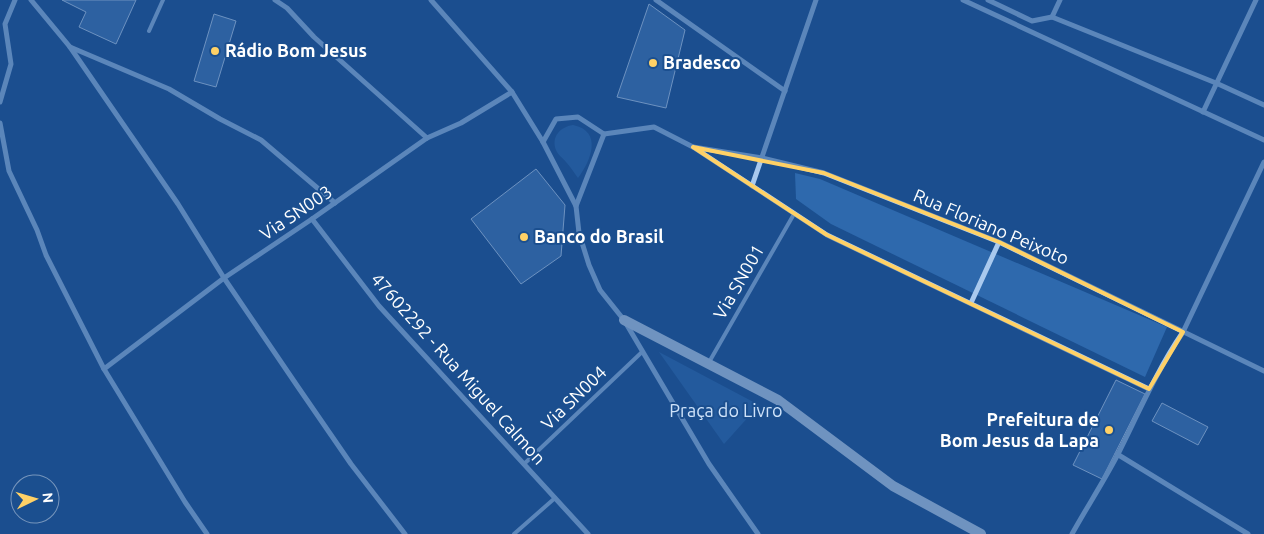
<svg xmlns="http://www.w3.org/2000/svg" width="1264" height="534" viewBox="0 0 1264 534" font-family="Ubuntu,sans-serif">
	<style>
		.green { fill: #2e69ad }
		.building { fill: #4478b7; stroke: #cfe3fa }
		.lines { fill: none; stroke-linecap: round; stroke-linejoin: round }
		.lane { stroke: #a9c9ee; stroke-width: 4 }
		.street { stroke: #a9c9ee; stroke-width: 5 }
		.secondary { stroke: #d6e6fa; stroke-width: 10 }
		.marked { fill: none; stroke: #ffd166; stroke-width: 4; stroke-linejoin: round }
		.poi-dot { fill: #ffd166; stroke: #1b4f8f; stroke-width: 2 }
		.labels { text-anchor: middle; stroke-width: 4; stroke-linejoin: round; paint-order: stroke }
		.poi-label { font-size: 18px; font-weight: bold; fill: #fff; stroke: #1b4f8f; text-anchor: start }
		.street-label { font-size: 18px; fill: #fff; stroke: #1b4f8f }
		.park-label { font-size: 18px; fill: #cfe3fa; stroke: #1b4f8f }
	</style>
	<rect width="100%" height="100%" fill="#1b4f8f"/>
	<g class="green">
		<path d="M573 125C603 131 591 161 578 178 574 173 571 167 566 162 563 158 558 155 556 150 551 137 560 127 573 125Z"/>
		<polygon points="795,173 820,179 1167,327 1145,377 831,224 796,199"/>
		<polygon points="659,352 759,405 724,444"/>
	</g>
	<g class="building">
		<polygon points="62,0 136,0 116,44 79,27 86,12"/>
		<polygon points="649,4 685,30 666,108 617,97"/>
		<polygon points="214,14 236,21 216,87 194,81"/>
		<polygon points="536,169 565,205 561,256 521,284 471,219"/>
		<polygon points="1116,380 1145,394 1102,479 1073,465"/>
		<polygon points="1162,403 1208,427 1198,445 1152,421"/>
	</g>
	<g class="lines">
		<g class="lane">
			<polyline points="149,31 163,0"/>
			<polyline points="708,364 794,214"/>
			<polyline points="524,464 642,352"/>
			<polyline points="514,534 555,498"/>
		</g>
		<g class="street">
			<polyline points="31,0 70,47 178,204 224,278 298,387 351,464 405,534"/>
			<polyline points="275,0 287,8 314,37 427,138"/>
			<polyline points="431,0 512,92 543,142 576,206 579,233 589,265 600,290 624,320 709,464 758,534"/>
			<polyline points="656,0 785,91"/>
			<polyline points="963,0 1264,140"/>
			<polyline points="988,0 1032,21 1052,17 1216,83 1264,105"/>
			<polyline points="1052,17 1060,0"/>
			<polyline points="70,47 169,89 220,119 261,140 335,203"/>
			<polyline points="0,102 11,64 5,24 15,0"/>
			<polyline points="1203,112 1256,0"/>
			<polyline points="0,123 9,171 37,230 46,255 104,369 185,502 207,534"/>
			<polyline points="543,142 556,119 578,117 604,134 654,127 693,147"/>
			<polyline points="752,186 816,0"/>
			<polyline points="576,206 604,134"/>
			<polyline points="312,219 379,306 588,534"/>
			<polyline points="971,303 999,242"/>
			<polyline points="104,369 224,278 312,219 427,138 461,123 512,92"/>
			<polyline points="1149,389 827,235 693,147 762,158 824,173 999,242 1264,371"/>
			<polyline points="1117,454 1248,534"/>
			<path d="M1072 534C1087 507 1104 481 1118 454 1139 412 1157 370 1183 332L1264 162"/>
		</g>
		<polyline class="secondary" points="624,320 778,400 893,486 981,534"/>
	</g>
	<path d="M0 0H1264V534H0ZM693 147 824 173 999 242 1183 332 1149 389 827 235Z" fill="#1b4f8f" fill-opacity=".55" fill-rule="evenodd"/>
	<path class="marked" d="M693 147 824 173 999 242 1183 332 1149 389 827 235Z"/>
	<g class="poi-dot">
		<circle cx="215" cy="51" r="5"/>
		<circle cx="653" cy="63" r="5"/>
		<circle cx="524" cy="237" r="5"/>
		<circle cx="1109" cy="430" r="5"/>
	</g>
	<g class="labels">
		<g class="poi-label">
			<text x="225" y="57">Rádio Bom Jesus</text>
			<text x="663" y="69">Bradesco</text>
			<text x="534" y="243">Banco do Brasil</text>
			<text x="1099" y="426" text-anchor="end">Prefeitura de<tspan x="1099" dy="21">Bom Jesus da Lapa</tspan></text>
		</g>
		<g class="street-label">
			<text transform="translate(296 213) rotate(-34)" y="6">Via SN003</text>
			<text transform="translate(991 227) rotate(23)" y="6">Rua Floriano Peixoto</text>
			<text transform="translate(739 282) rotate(-60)" y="6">Via SN001</text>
			<text transform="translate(458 369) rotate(48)" y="6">47602292 - Rua Miguel Calmon</text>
			<text transform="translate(574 398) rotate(-44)" y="6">Via SN004</text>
		</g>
		<g class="park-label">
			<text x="726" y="417">Praça do Livro</text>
		</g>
	</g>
	<g transform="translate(35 499) rotate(85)"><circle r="24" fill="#1b4f8f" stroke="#7695bc"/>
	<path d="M0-4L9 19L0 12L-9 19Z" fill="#ffd166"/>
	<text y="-8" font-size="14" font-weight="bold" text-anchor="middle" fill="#ffffff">N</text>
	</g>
</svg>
